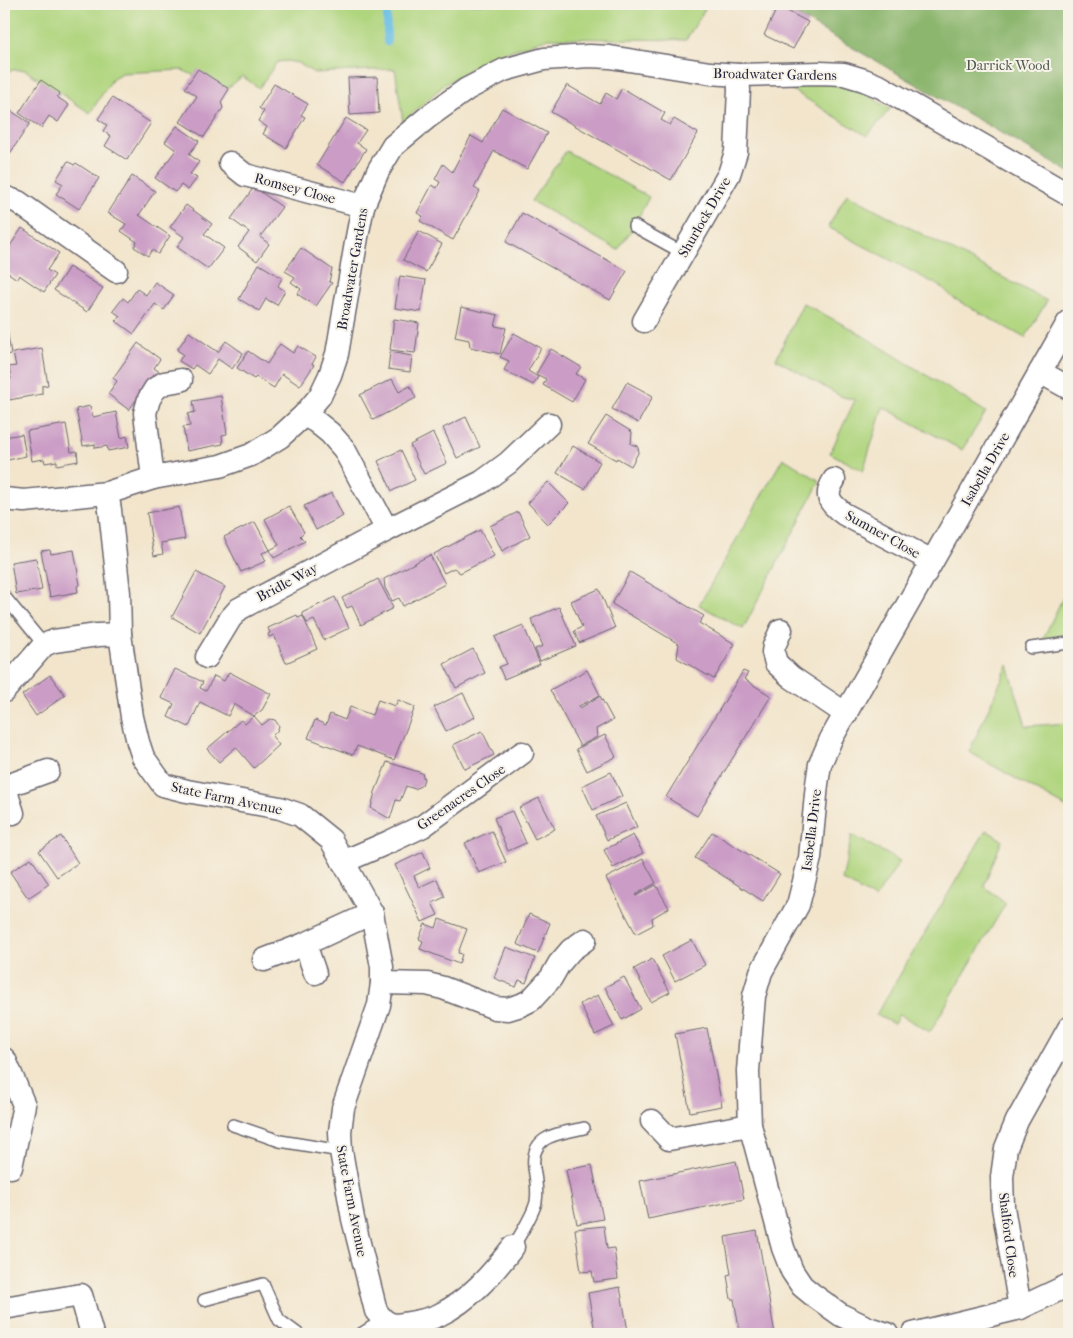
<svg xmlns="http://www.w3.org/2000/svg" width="1073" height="1338" viewBox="0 0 1073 1338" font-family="'IM FELL French Canon',serif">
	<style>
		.green { fill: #b0d57f; stroke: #697c5d }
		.forest { fill: #8cb66e; stroke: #576c54 }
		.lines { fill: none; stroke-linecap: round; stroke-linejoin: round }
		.stream { stroke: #66bde3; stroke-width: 8 }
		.building { fill: #cb9dc6 }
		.lane-casing { stroke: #6b666e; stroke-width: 14 }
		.street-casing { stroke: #6b666e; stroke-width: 25 }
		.lane { stroke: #fff; stroke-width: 11 }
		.street { stroke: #fff; stroke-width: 22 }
		.labels { text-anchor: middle; stroke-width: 4; stroke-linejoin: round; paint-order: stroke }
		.park-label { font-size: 14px; fill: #4d584f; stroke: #f7f3e8 }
		.street-label { font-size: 14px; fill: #22223b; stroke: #f7f3e8 }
	</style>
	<rect width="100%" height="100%" fill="#f7f3e8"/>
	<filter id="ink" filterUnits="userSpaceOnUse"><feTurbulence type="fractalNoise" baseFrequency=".02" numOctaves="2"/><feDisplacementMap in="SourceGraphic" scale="10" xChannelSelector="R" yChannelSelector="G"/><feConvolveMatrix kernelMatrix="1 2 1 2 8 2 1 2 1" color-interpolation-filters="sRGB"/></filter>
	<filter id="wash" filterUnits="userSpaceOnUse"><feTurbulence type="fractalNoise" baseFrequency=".0096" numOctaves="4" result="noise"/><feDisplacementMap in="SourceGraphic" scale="20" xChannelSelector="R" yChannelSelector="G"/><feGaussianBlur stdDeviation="1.12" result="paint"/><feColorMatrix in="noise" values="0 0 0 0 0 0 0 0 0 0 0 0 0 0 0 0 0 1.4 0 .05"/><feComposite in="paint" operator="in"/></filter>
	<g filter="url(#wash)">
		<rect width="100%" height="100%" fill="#f2e5cc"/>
		<g class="green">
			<polygon points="4,4 708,4 686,40 549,38 486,59 444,85 403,122 395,69 314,73 298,63 287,61 277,62 259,88 242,76 232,85 223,89 182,70 122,73 113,78 90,113 25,70 12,70 4,75"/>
			<polygon points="774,79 852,85 890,109 867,136"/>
			<polygon points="566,151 649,197 634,226 618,250 531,201"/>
			<polygon points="847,194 1047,301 1025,338 953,298 943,288 828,227"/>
			<polygon points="803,303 857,332 986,412 962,450 883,407 863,471 830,453 855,400 840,396 776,359"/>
			<polygon points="783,458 820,481 743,629 699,605"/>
			<polygon points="1069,585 1069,643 1039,647"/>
			<polygon points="1008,665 1026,726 1069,723 1069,809 969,752"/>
			<polygon points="986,830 1002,840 984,886 1006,903 930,1032 899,1014 894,1024 876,1015"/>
			<polygon points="852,835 900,861 875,899 842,880"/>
		</g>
		<polygon class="forest" points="775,4 1069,4 1069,172 808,22"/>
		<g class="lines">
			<polyline class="stream" points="387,4 387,42"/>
		</g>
		<g id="blocks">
			<g class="building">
				<polygon points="778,6 808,22 793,49 764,35"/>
				<polygon points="198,69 229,89 221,102 223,108 204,137 180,122 197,96 185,88"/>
				<polygon points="377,77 379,113 350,115 348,78"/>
				<polygon points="41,80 60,93 57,97 69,105 58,122 49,116 41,128 19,113"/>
				<polygon points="274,84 308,104 301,115 305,117 286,148 263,134 267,127 258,121 264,111 259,108"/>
				<polygon points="567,85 600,104 606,93 616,99 622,88 665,113 661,120 670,125 674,119 698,133 671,180 551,112"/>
				<polygon points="112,98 151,123 127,160 105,146 111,136 103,131 107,125 98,119"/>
				<polygon points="502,108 547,133 527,169 494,151 474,188 480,191 453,240 420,221 423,216 417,213 432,185 437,188 440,182 435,179 443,164 452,172 471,136 483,143"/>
				<polygon points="11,111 30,123 9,155 4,152 4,123"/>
				<polygon points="346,118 366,130 357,143 366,149 345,182 317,165"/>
				<polygon points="177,126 199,141 189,154 199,162 190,174 197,178 188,190 181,185 175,192 155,178 176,150 165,142"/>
				<polygon points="68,161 74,165 76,163 99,178 79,209 56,194 63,184 56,180"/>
				<polygon points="132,176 155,191 139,215 170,236 158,254 152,250 148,256 134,247 137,242 121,231 126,224 108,213"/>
				<polygon points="254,187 282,207 260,237 269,244 257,261 238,247 249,232 231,219"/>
				<polygon points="186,205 212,224 204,234 224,248 208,269 177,247 184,237 170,227"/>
				<polygon points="522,213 627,271 610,300 506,242"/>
				<polygon points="22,228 59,253 47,270 55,275 44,292 19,275 17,279 4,270 4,255"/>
				<polygon points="419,231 442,244 426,272 403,260"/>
				<polygon points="301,248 332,269 329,282 332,283 316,306 297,294 301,289 291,282 295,277 285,271"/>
				<polygon points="259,264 282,278 278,286 285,291 277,305 266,299 259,311 239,299"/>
				<polygon points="69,267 103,288 87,312 54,290"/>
				<polygon points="400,276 426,280 421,312 395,308"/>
				<polygon points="155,282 174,295 164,310 155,304 134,334 116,321 120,316 113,311 123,298 128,302 137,289 146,295"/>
				<polygon points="461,307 498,315 495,326 506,328 500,354 470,347 469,340 455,337"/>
				<polygon points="394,319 419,323 415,353 390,350"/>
				<polygon points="4,322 6,322 11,354 4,355"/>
				<polygon points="189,332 218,352 226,341 243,353 232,369 218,359 208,374 195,365 192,369 179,361 183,354 177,350"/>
				<polygon points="514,333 541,348 528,371 538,377 533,385 504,370 509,361 500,357"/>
				<polygon points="138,343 160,359 154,368 164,375 148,383 129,410 108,394 117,381 113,378"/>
				<polygon points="280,344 293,353 298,346 316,357 312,364 314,365 300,386 282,374 274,388 256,377 254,379 237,368 248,351 267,364"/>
				<polygon points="42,348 48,385 42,386 42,394 9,400 5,381 11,379 9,367 16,366 13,353"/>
				<polygon points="551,349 581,367 576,374 585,379 572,402 543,385 546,379 536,374"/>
				<polygon points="390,352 412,356 410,372 388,369"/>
				<polygon points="392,379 399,392 410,386 416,398 373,420 360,395"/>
				<polygon points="627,382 653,396 638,423 612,409"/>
				<polygon points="221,396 227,434 222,435 223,444 187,451 183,427 190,426 188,414 195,412 193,401"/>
				<polygon points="90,406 93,417 116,412 121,438 127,436 129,447 108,451 107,446 95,448 95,444 83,446 76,409"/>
				<polygon points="606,416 632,432 631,444 637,446 639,451 631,466 617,458 616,460 588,444"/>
				<polygon points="466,417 480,447 457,458 443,428"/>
				<polygon points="66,424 71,452 77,451 78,461 57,465 57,461 45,463 44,459 32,461 27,431"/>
				<polygon points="433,433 447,463 424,474 410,445"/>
				<polygon points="22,434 26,456 8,460 4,437"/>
				<polygon points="573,446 600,462 585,489 557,473"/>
				<polygon points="401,450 415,480 392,491 378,461"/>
				<polygon points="548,482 569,503 548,524 528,503"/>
				<polygon points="332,493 343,516 316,530 304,506"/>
				<polygon points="289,506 304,532 300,536 305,541 274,558 270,550 279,545 265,519"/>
				<polygon points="179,507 185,539 161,543 163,554 154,556 147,513"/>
				<polygon points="518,512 530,536 502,551 490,526"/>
				<polygon points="255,522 270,550 262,553 266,561 241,572 224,537"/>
				<polygon points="480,530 494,556 460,573 454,568 444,573 434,554"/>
				<polygon points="50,550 51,554 74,550 80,585 77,586 78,592 50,597 41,551"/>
				<polygon points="430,555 445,584 403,606 399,598 392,601 385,588 384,579"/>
				<polygon points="36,558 42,590 16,594 11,562"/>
				<polygon points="196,572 225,587 200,633 172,617"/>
				<polygon points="630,572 704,616 699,623 735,644 714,679 677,658 679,644 612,604"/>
				<polygon points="378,579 393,608 361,625 352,606 347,608 342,598"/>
				<polygon points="599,589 615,628 579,643 574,631 582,627 571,601"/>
				<polygon points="335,597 349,628 324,640 314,620 307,623 302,613"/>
				<polygon points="559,607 576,646 540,661 535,649 543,646 531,619"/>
				<polygon points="297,615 298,618 303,616 317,649 286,663 274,635 269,637 268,634 270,633 268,628"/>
				<polygon points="523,625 540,664 504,679 499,667 507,664 495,637"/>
				<polygon points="473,649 485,673 456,688 444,664"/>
				<polygon points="175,669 203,682 200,688 206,691 214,676 224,681 229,672 271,694 262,710 254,716 234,704 228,716 200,702 189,727 168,717 174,704 161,698"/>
				<polygon points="587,670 600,695 579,706 580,708 600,696 613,720 596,729 597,737 580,746 550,690"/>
				<polygon points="743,671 748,673 744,679 771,696 697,816 666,797"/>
				<polygon points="50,675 65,695 36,716 22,695"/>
				<polygon points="463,693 475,717 446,731 434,707"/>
				<polygon points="378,700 395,706 398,700 415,707 394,760 357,746 353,755 308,738 315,720 326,725 330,714 345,720 350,707 372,715"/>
				<polygon points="254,716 262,725 270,719 275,720 279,726 277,731 272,736 279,745 254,768 236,747 219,762 207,749 241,720 245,724"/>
				<polygon points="482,731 494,755 465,769 453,745"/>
				<polygon points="605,735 616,757 587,771 576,749"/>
				<polygon points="387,762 422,773 424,779 422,785 415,789 406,786 400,801 396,800 390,819 371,808 375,792"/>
				<polygon points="611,772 622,796 593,810 582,786"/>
				<polygon points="539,798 555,829 535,839 519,808"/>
				<polygon points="626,803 637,827 607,840 596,816"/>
				<polygon points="512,811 526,843 508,851 494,818"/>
				<polygon points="492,831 506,862 479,873 465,843"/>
				<polygon points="712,832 780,874 763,901 695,858"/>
				<polygon points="633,835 643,853 613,868 604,850"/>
				<polygon points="61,836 78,863 57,877 39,851"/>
				<polygon points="423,852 430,868 414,876 419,887 437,879 445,897 432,903 438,915 422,922 395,865"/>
				<polygon points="31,858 49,884 28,898 10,872"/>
				<polygon points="643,859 656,883 635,895 636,896 656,885 669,908 652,918 653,925 636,934 606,878"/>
				<polygon points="529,914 550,923 538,953 517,944"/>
				<polygon points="439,919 467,929 458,953 462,954 459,964 420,949 423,941 419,939 425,924 436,928"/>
				<polygon points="692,940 705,965 675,981 662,956"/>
				<polygon points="506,947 535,958 526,983 519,980 516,987 494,978"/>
				<polygon points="652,959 670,992 651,1002 634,969"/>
				<polygon points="624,977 641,1009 622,1020 605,987"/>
				<polygon points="598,995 614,1026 595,1035 580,1004"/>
				<polygon points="707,1028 722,1106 690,1112 675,1034"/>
				<polygon points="736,1161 744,1199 648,1219 640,1181"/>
				<polygon points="592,1165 603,1219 577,1224 566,1170"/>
				<polygon points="604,1226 607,1249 614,1248 618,1279 594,1282 592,1271 581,1272 575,1229"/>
				<polygon points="757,1231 775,1334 740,1334 734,1299 731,1299 727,1275 731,1274 725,1237"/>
				<polygon points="620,1287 628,1331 624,1331 624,1334 590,1334 595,1332 588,1293"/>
			</g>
		</g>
	</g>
	<g filter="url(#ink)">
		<use href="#blocks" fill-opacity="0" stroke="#6b666e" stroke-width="1"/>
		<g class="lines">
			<g class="lane-casing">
				<g id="lane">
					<polyline points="634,226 683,253"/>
					<polyline points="4,596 44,645"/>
					<polyline points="1031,648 1069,643"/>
					<polyline points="233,1125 280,1141 341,1151"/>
					<path d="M513 1247C520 1235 533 1215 536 1202 538 1191 536 1179 534 1168 530 1134 559 1134 584 1128"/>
					<polyline points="204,1300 263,1284 279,1320 298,1334"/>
					<polyline points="361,1334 383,1320"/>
				</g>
			</g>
			<g class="street-casing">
				<g id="street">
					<polyline points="230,163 245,175 363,206"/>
					<polyline points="4,197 18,202 116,271"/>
					<polyline points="644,321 729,174 736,152 739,90 738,75"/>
					<polyline points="1040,372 1069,388"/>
					<polyline points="153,478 145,413 149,399 155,389 164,383 181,380"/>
					<path d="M834 480C824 496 829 503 844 514L932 561"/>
					<path d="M107 493 110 510 119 593 120 634 132 717 138 742 143 757 163 785 187 791 280 808 300 815 331 840 372 913 382 967V983L379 1005 343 1108 340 1132 341 1151 353 1219 376 1311C382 1319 387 1325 397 1325 410 1323 426 1321 439 1315 470 1300 492 1274 513 1247"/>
					<polyline points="4,499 24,501 107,493 153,478 220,466 251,455 280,437 304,415 320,396 330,375 337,354 357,237 363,206 378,171 393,146 428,117 467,89 504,70 544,59 589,56 610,57 710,73 738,75 820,73 844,74 864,80 881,87 1069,195"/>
					<polyline points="387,530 482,482 508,463 549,424"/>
					<polyline points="781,630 774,646 773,652 776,663 791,677 846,714"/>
					<polyline points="207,657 230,619 239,609 387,530 344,449 330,433 315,421 304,415"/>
					<polyline points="4,691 44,645 54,641 98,635 120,634"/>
					<polyline points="4,785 13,813"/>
					<polyline points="4,787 48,771"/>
					<polyline points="343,862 389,842 423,826 522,753"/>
					<polyline points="305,944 315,973"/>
					<polyline points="264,960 305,944 372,913"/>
					<polyline points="382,983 427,984 443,988 495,1008 508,1009 521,1005 531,1000 551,978 559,964 571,950 585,940"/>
					<polyline points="4,1059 5,1060 24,1105 11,1167"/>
					<polyline points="652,1121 669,1139 750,1125"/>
					<polyline points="4,1308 81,1295 92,1334"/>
					<polyline points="1020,1308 1003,1207 1002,1177 1006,1148 1017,1121 1069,1028"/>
					<polyline points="887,1334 868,1328 841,1315 813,1295 802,1286 792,1271 783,1248 750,1125 748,1071 754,996 761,972 798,905 810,858 817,784 820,764 831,739 1069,321"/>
					<polyline points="913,1334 1020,1308 1069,1285"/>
				</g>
			</g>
			<use href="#lane" class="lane"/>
			<use href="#street" class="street"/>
		</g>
	</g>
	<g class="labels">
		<g class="park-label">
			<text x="1008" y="70">Darrick Wood</text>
		</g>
		<g class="street-label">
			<text transform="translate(775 74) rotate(1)" y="5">Broadwater Gardens</text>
			<text transform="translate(295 188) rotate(15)" y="5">Romsey Close</text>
			<text transform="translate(704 217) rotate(-60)" y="5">Shurlock Drive</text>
			<text transform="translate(352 269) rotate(-80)" y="5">Broadwater Gardens</text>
			<text transform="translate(985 469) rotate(-60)" y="5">Isabella Drive</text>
			<text transform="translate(883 534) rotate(29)" y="5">Sumner Close</text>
			<text transform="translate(287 582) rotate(-28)" y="5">Bridle Way</text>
			<text transform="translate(461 797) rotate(-35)" y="5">Greenacres Close</text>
			<text transform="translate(227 798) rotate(12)" y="5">State Farm Avenue</text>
			<text transform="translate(811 830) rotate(-83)" y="5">Isabella Drive</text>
			<text transform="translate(352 1201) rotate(79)" y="5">State Farm Avenue</text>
			<text transform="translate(1009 1235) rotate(83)" y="5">Shalford Close</text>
		</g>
	</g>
	<rect width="1073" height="1338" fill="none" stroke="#f7f3e8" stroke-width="20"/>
</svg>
